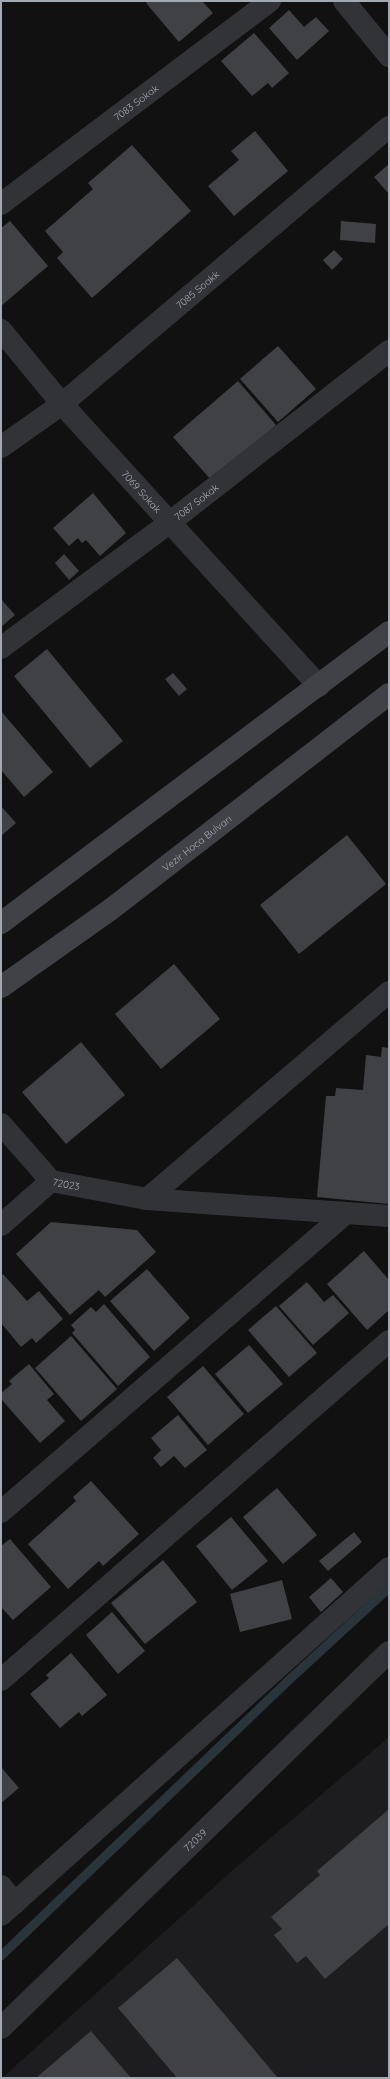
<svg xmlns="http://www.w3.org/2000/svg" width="390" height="2079" viewBox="0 0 390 2079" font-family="Quicksand,sans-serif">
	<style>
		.built { fill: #1d1d1f }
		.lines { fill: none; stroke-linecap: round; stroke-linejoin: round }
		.stream { stroke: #2a353b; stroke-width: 9 }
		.building { fill: #404145 }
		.minor { stroke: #323337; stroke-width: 22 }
		.secondary { stroke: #404247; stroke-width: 22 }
		.labels { text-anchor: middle; stroke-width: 3; stroke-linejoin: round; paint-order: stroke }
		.street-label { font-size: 10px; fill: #a2a9b3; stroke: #0c0c0d }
	</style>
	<rect width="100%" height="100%" fill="#111112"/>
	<polygon class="built" points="389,1737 389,2078 2,2078 233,1870"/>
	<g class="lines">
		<polyline class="stream" points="1,1956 289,1680 389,1588"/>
	</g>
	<g class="building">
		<polygon points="148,1 202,1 213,13 179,42 146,3"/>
		<polygon points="289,10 304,27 316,17 329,31 297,60 269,28"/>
		<polygon points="254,33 289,73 272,88 268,83 252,96 221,61"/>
		<polygon points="255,131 288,171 234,216 208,186 239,160 231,151"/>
		<polygon points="132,145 191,211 92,298 57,258 63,252 45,231 93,189 88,183"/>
		<polygon points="389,164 389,194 374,177"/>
		<polygon points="10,221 48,266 1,306 1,228"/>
		<polygon points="341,221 376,224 375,243 340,240"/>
		<polygon points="334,250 343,259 332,270 323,260"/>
		<polygon points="278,346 316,389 278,422 240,379"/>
		<polygon points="238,381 276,425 212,481 173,437"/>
		<polygon points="93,493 126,533 100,556 86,540 82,543 78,538 69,546 53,528"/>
		<polygon points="64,554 79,571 69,580 55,563"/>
		<polygon points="1,599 15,615 1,627"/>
		<polygon points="47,649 123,741 90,768 14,676"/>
		<polygon points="173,673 187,689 179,696 165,679"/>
		<polygon points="1,711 53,772 24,797 1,770"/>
		<polygon points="1,806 16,823 1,836"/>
		<polygon points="347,835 386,884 299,954 260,905"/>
		<polygon points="174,964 220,1019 161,1069 115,1014"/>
		<polygon points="81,1042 125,1095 66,1144 22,1092"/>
		<polygon points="382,1047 389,1048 389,1204 317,1197 326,1096 335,1096 336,1088 363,1090 366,1055 381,1057"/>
		<polygon points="51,1222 137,1230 156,1252 105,1297 99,1290 70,1315 16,1254"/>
		<polygon points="364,1251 389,1280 389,1310 367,1330 327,1284"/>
		<polygon points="147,1269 190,1318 154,1351 110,1301"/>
		<polygon points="3,1274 27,1301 39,1291 63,1319 36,1343 32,1338 21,1347 1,1323 1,1276"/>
		<polygon points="307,1282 324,1302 333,1295 349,1313 313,1345 279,1306"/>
		<polygon points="104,1304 150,1357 118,1386 72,1333 75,1330 71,1325 91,1307 96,1312"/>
		<polygon points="276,1306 317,1353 289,1377 248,1330"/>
		<polygon points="71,1336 117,1389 81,1421 35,1368"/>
		<polygon points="249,1345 283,1384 248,1413 215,1374"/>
		<polygon points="29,1364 54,1394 47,1400 65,1421 40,1443 1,1399 1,1393 12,1384 9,1381"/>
		<polygon points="203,1366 244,1414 208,1445 167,1397"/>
		<polygon points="178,1415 207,1450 185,1468 174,1456 161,1467 153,1458 161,1450 151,1438"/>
		<polygon points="91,1481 139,1534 103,1566 99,1561 68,1589 28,1544 76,1501 73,1497"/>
		<polygon points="277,1488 317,1535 283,1564 243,1517"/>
		<polygon points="231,1517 268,1561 232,1590 196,1546"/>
		<polygon points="354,1532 362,1542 328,1571 319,1561"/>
		<polygon points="10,1539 51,1587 13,1620 1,1607 1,1546"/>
		<polygon points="163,1560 197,1602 145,1644 111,1603"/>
		<polygon points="331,1578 343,1592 321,1612 309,1597"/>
		<polygon points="282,1580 292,1619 240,1632 230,1594"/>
		<polygon points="112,1612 145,1651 118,1674 86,1635"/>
		<polygon points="71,1653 107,1695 82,1716 79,1712 60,1728 30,1694 49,1678 46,1675"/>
		<polygon points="1,1767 19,1788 1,1803"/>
		<polygon points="389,1809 389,1924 325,1979 306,1956 297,1963 274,1935 282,1929 271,1917 320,1875 317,1871"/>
		<polygon points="177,1958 278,2078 177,2078 118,2008"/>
		<polygon points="91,2031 131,2078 36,2078"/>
	</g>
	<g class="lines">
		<g class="minor">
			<polyline points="344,1 389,56"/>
			<path id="s1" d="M1 204 270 1"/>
			<path id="s2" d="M1 330 62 404 319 686"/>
			<path id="s3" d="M1 447 62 404 389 127"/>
			<path id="s4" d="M1 648 169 523 389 351"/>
			<polyline points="1,1124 51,1181"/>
			<polyline points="147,1199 389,992"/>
			<path id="s5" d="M1 1225 51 1181 147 1199 389 1216"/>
			<polyline points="1,1512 345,1214"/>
			<polyline points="1,1680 389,1341"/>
			<polyline points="1,1886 15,1903"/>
			<polyline points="1,1915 389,1568"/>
			<path id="s6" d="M1 2028 389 1652"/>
		</g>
		<g class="secondary">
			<polyline points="1,923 389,632"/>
			<path id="s7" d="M1 987 110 910 389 694"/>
		</g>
	</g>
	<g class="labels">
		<g class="street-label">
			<text dy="4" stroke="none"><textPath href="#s1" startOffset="169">7083 Sokak</textPath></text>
			<text dy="4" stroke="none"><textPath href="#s3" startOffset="252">7085 Soakk</textPath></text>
			<text dy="4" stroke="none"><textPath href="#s2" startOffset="214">7069 Sokak</textPath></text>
			<text dy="4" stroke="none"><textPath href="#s4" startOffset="244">7087 Sokak</textPath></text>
			<text dy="4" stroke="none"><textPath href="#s7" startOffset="243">Vezir Hoca Bulvarı</textPath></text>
			<text dy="4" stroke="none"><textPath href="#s5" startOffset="82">72023</textPath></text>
			<text dy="4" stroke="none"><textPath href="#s6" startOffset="270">72039</textPath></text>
		</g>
	</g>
	<rect width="390" height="2079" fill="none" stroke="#a2a9b3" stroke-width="4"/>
</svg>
